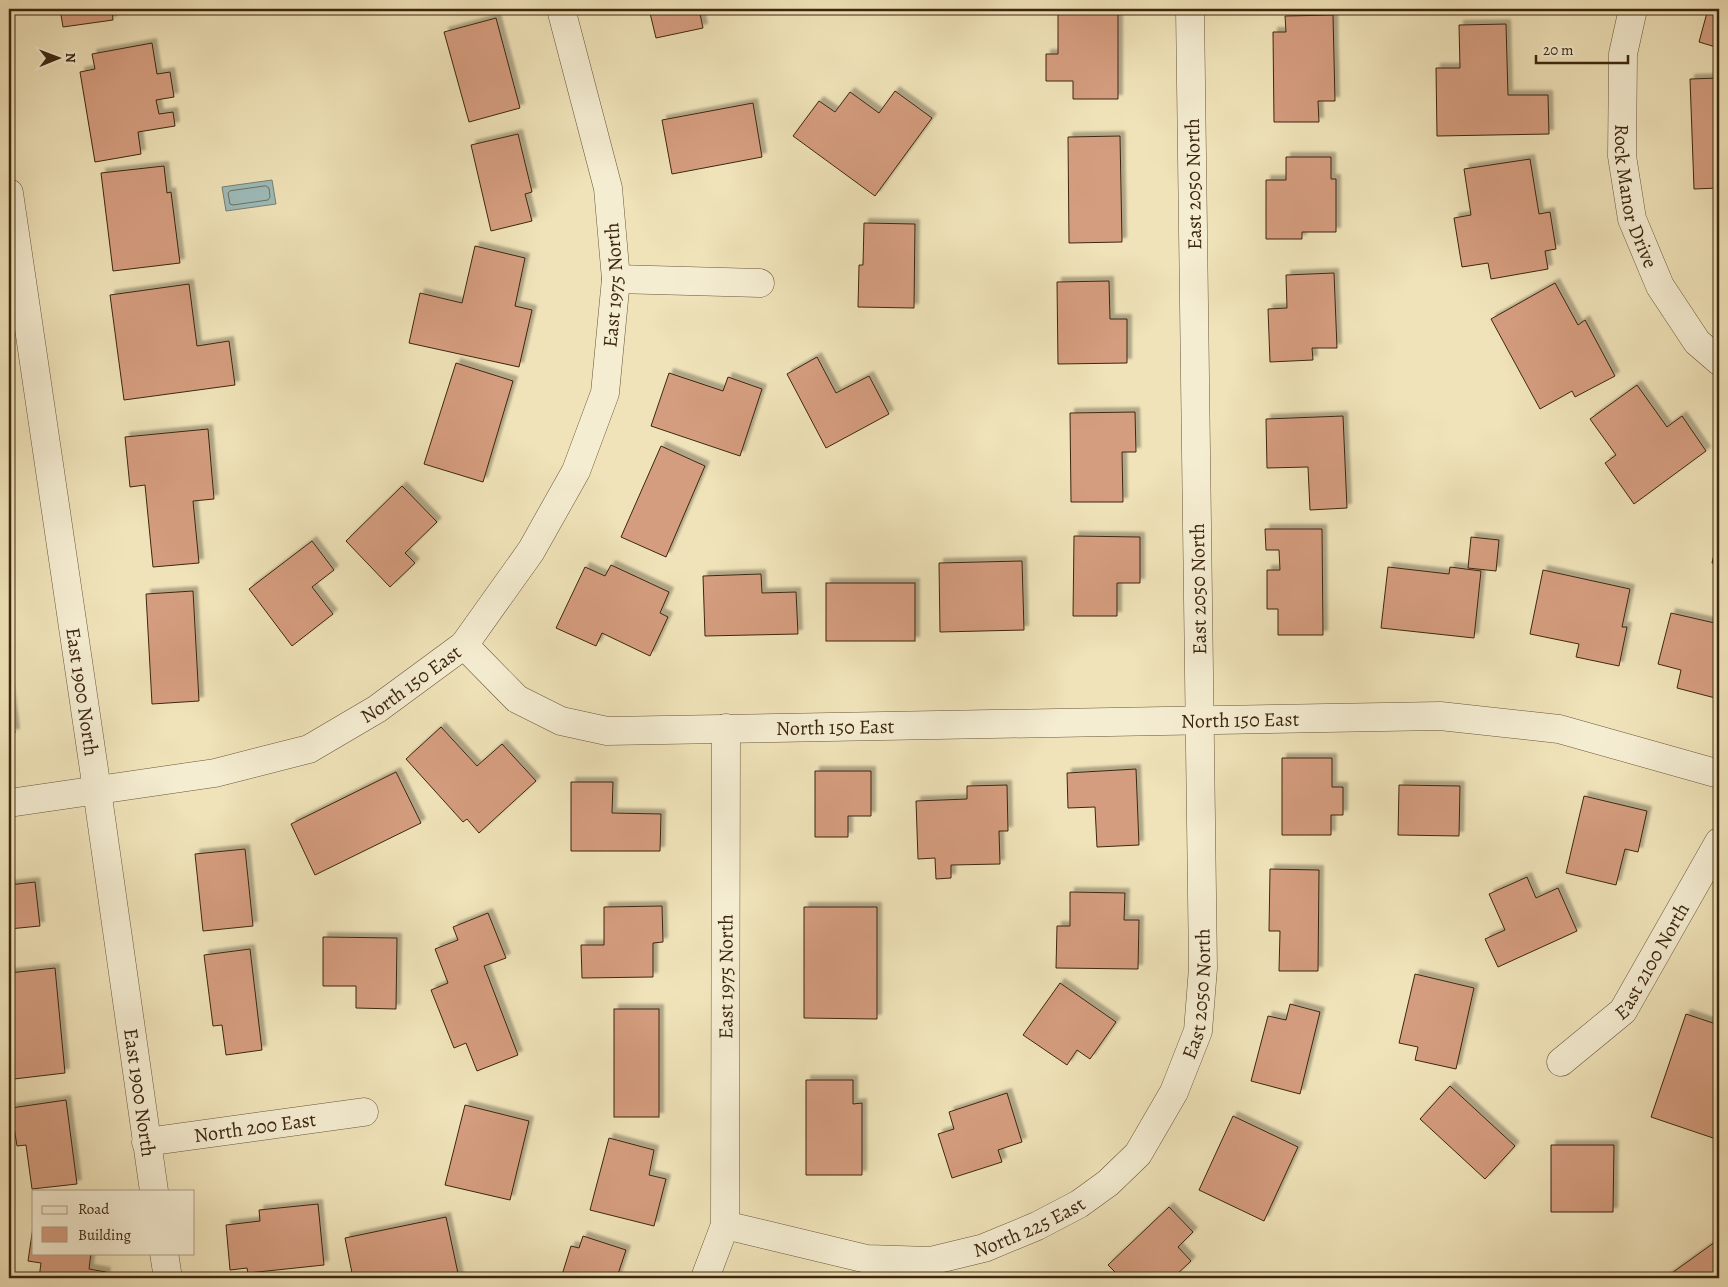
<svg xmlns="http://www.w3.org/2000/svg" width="1728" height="1287" viewBox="0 0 1728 1287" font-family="Alegreya,serif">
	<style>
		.water { fill: #9ebcba; stroke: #778076 }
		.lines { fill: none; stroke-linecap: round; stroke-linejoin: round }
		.shore { stroke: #6d7264; stroke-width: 1 }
		.building { fill: #d59d7f; stroke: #3c270f; filter: url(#shadow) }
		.street-casing { stroke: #69563a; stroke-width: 29 }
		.street { stroke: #f5edd2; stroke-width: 28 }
		.labels { text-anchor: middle; stroke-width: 4.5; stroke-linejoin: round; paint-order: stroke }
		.street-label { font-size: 20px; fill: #3c270f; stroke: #f5edd2 }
	</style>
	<defs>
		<filter id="shadow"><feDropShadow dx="4.5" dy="-4.5" stdDeviation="1" flood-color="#0004"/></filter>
	</defs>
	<rect width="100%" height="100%" fill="#f0e3b9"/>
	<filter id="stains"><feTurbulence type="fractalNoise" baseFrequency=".004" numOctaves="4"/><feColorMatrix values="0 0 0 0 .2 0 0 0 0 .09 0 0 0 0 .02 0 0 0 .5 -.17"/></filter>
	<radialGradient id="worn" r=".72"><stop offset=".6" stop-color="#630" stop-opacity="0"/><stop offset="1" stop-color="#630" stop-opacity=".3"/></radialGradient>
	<polygon class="water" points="272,180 276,204 226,211 222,187"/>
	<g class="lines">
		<polygon class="shore" points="266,186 269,188 270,197 268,200 233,205 230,204 228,193 230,191"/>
	</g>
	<g class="building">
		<polygon points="60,9 112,9 113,20 63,27"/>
		<polygon points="649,9 699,9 703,28 656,38"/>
		<polygon points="1474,9 1556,9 1556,10 1474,11"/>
		<polygon points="1708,9 1719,9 1719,48 1699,42"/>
		<polygon points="1058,13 1118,13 1118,99 1073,99 1073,81 1046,81 1046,54 1058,54"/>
		<polygon points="1333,15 1335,101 1318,101 1319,122 1274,122 1273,32 1286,32 1285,16"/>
		<polygon points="496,18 520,108 469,122 444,32"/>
		<polygon points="1506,24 1508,95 1548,95 1549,134 1437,136 1436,68 1460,68 1459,25"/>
		<polygon points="152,43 157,74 170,72 174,97 156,100 159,114 173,112 175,126 138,132 141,154 95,162 80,72 95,69 92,54"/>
		<polygon points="1719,78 1719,188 1694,189 1690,79"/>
		<polygon points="895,91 932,118 875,196 793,136 819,101 835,112 850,92 879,113"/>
		<polygon points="753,103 762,157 672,174 662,120"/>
		<polygon points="518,134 532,192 525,194 532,221 491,231 471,145"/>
		<polygon points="1120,136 1122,242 1069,243 1068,137"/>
		<polygon points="1286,157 1331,157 1331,179 1336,179 1336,232 1302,232 1302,239 1266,239 1266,180 1286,180"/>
		<polygon points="1530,159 1539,214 1550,212 1556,249 1545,251 1548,269 1491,279 1488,263 1462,267 1454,218 1471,215 1464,169"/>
		<polygon points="164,166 167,193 171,192 180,263 113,271 101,173"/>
		<polygon points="864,223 915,224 914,308 858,307 859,265 863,265"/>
		<polygon points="475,246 525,258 515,306 532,310 519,367 409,343 420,293 462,303"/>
		<polygon points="1334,273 1337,348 1312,348 1313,360 1270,362 1268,309 1287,308 1286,275"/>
		<polygon points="1109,281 1110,319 1127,319 1127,363 1058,364 1057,282"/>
		<polygon points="1555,283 1578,325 1585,320 1615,376 1575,397 1572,391 1540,409 1491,319"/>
		<polygon points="189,284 197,346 229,341 235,385 124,400 110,295"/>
		<polygon points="817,357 836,393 869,376 889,414 826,448 787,374"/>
		<polygon points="456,363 513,381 483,482 424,464"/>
		<polygon points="669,373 723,391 728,377 762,389 740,456 651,426"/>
		<polygon points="1637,385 1667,427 1682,416 1706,451 1634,504 1605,463 1616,455 1590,419"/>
		<polygon points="1135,412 1136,452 1122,452 1123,502 1071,502 1070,413"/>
		<polygon points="1343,416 1347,508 1310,510 1308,467 1267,468 1266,419"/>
		<polygon points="208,429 214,499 193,501 199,563 153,567 145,485 130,487 125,437"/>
		<polygon points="661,446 705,466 666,557 621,537"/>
		<polygon points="402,486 437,522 405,553 415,563 390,587 346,541"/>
		<polygon points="1265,529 1322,529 1323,635 1278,635 1278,609 1267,609 1267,570 1280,570 1279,550 1266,550"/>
		<polygon points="1719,532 1719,564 1712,563"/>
		<polygon points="1074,536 1140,537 1140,583 1117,583 1117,616 1073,616"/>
		<polygon points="1471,537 1499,540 1496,571 1468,568"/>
		<polygon points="312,541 334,570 312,587 333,614 292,646 249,589"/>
		<polygon points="1022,561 1024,630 940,632 939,563"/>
		<polygon points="611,565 669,592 660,613 668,617 650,656 602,633 596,646 556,628 585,567 605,576"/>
		<polygon points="1388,567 1449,574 1450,567 1481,571 1474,638 1381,628"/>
		<polygon points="1543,570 1630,589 1622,627 1627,627 1619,666 1576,657 1579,644 1530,634"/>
		<polygon points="761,574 762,593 796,592 798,634 705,636 703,576"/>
		<rect x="826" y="583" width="89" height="58"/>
		<polygon points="193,591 199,701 152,704 146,594"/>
		<polygon points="1671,613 1719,624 1719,699 1677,688 1681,670 1658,664"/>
		<polygon points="9,688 15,733 9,734"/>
		<polygon points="441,727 477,766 502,744 536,781 479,833 467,819 463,822 406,759"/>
		<polygon points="1282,758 1332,758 1332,787 1343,787 1343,815 1331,815 1331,835 1282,835"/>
		<polygon points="1136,769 1139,845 1097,847 1095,807 1068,808 1067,773"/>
		<polygon points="815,771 871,771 871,816 848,816 848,837 815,837"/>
		<polygon points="396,772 421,823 315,875 291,824"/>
		<polygon points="571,782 613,782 612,813 661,814 660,851 571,851"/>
		<polygon points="1007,785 1008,831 999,831 1000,864 951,865 951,878 936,879 935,858 918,859 916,801 967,799 967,786"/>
		<polygon points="1399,785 1460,786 1459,836 1398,835"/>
		<polygon points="1584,796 1647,811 1638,852 1625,849 1616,885 1566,873"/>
		<polygon points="245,849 253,926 203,931 195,854"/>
		<polygon points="1270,869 1319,870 1318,971 1279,971 1280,931 1269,931"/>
		<polygon points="1527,877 1536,898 1558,888 1577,931 1498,967 1485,939 1505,930 1489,894"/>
		<polygon points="35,882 40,926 9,929 9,885"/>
		<polygon points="1070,892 1125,893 1124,920 1139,920 1138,969 1056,968 1057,926 1070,926"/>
		<polygon points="662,906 663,942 653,943 653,977 582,978 581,945 604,945 604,907"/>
		<polygon points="804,907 877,907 877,1019 804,1018"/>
		<polygon points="488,913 506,958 484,966 518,1055 477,1071 466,1043 454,1048 431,990 448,983 435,949 458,940 453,927"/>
		<polygon points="323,937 397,938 396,1009 356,1008 356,986 323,986"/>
		<polygon points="250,949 262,1050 226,1055 222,1025 213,1026 204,955"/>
		<polygon points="55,968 65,1073 14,1079 9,1029 9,973"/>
		<polygon points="1415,974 1474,988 1456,1069 1415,1060 1418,1047 1399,1043"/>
		<polygon points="1060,983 1116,1022 1090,1059 1077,1050 1067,1065 1023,1035"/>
		<polygon points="1290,1004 1320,1012 1300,1094 1251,1081 1268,1016 1286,1020"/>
		<rect x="614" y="1009" width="45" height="108"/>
		<polygon points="1686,1014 1719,1025 1719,1140 1651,1117"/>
		<polygon points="806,1080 853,1080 853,1104 862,1103 862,1175 806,1175"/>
		<polygon points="1450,1086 1515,1146 1485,1179 1420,1119"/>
		<polygon points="1007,1093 1022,1142 998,1150 1002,1162 952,1178 938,1134 954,1129 949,1112"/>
		<polygon points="66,1100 77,1184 32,1189 26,1145 17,1146 11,1108"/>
		<polygon points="465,1105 529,1121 510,1200 445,1185"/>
		<polygon points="1233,1116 1298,1147 1264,1221 1199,1190"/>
		<polygon points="609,1138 654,1150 649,1175 666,1179 654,1226 590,1210"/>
		<polygon points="1551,1145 1614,1145 1613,1212 1551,1212"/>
		<polygon points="318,1204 324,1265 248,1273 247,1268 230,1270 226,1225 260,1221 259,1210"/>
		<polygon points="1169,1207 1193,1232 1178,1247 1191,1261 1173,1278 1121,1278 1108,1265"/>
		<polygon points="446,1217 459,1278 353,1278 345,1238"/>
		<polygon points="33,1227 34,1253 91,1253 89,1269 106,1272 105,1278 39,1278 41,1263 28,1261"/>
		<polygon points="583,1236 626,1250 617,1277 622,1278 561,1278 571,1246 579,1248"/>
		<polygon points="1715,1242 1719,1247 1719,1278 1665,1278"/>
	</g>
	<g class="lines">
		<g class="street-casing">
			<g id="street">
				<path id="s1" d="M1633 9 1623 54 1622 156 1632 219 1660 286 1697 342 1719 361"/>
				<path id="s2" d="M9 193 97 790 154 1191"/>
				<polyline points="616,279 760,283"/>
				<path id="s3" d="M464 645 517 699 561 721 607 731 1440 716 1559 729 1719 774"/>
				<path id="s4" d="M9 803 215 773 309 749 377 709 464 645 531 551 576 471 605 393 616 279 608 188 561 9"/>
				<path id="s5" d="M1561 1062 1623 1011 1719 842"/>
				<path id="s6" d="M146 1142 364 1112"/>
				<path id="s7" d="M725 1225 867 1259 930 1261 984 1248 1037 1226 1079 1204 1108 1183 1138 1154 1174 1092 1198 1031 1203 968 1190 9"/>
				<polyline points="164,1253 168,1278"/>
				<path id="s8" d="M705 1278 725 1225 726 728"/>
			</g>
		</g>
		<use href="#street" class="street"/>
	</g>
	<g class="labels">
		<g class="street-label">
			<text transform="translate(1193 184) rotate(-91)" y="7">East 2050 North</text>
			<text dy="7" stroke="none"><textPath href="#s1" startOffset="190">Rock Manor Drive</textPath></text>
			<text dy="7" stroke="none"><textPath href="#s4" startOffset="891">East 1975 North</textPath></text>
			<text transform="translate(1198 589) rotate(-91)" y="7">East 2050 North</text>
			<text dy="7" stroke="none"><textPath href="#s4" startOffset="426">North 150 East</textPath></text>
			<text dy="7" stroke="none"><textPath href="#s2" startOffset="504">East 1900 North</textPath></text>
			<text dy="7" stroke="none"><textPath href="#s3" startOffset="805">North 150 East</textPath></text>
			<text dy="7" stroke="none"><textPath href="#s3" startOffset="400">North 150 East</textPath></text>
			<text dy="7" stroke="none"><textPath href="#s5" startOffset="138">East 2100 North</textPath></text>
			<text dy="7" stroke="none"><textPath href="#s8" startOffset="305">East 1975 North</textPath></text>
			<text dy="7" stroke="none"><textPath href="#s7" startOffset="621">East 2050 North</textPath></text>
			<text dy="7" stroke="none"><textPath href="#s2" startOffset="909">East 1900 North</textPath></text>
			<text dy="7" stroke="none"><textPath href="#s6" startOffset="110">North 200 East</textPath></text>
			<text dy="7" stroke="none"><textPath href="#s7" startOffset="314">North 225 East</textPath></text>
		</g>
	</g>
	<rect width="1728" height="1287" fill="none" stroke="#f0e3b9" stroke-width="30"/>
	<rect x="10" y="10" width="1708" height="1267" fill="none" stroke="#3c270f" stroke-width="2.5"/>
	<rect x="15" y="15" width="1698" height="1257" fill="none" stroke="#3c270f"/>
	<rect x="32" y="1190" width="162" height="65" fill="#f5edd2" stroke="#ab9e84"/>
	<rect x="42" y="1206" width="25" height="8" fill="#f5edd2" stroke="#ab9e84"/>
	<text x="78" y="1214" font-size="15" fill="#3c270f">Road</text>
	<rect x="42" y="1227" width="25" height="15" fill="#d59d7f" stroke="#ab9e84"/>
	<text x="78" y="1240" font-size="15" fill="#3c270f">Building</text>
	<g transform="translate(58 58) rotate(89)" stroke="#f5edd2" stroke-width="4" paint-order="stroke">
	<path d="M0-4L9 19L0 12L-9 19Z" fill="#3c270f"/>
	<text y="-8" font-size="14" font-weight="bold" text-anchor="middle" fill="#3c270f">N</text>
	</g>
	<path d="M1536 55v8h92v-8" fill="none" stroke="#3c270f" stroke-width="2.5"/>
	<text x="1543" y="55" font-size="15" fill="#3c270f" stroke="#f5edd2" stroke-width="4" paint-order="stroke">20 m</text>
	<rect width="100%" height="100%" filter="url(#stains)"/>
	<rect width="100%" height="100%" fill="url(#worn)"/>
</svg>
